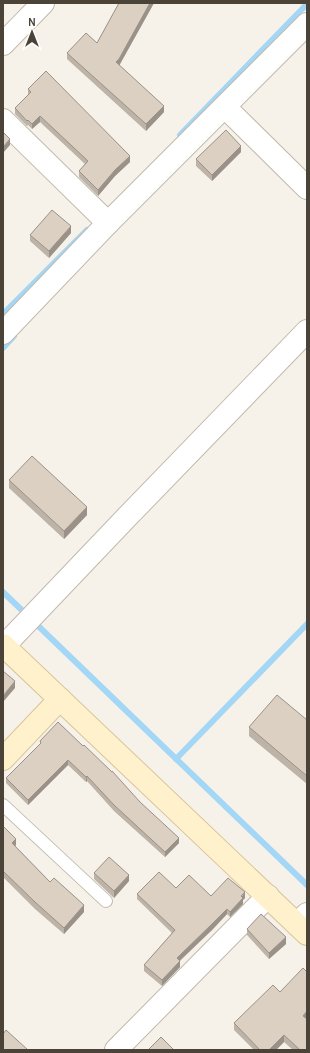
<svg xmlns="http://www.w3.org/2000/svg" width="310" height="1053" viewBox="0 0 310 1053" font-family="Karla,sans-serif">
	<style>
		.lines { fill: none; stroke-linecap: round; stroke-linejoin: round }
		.stream { stroke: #a4d7f5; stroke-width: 6 }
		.lane-casing { stroke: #c2baac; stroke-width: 14 }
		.street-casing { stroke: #c2baac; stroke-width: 24 }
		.secondary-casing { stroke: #d9c598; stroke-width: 24 }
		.lane { stroke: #fff; stroke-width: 12 }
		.street { stroke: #fff; stroke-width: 22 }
		.secondary { stroke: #fff1cb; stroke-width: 22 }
		.wall { fill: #bdb3a7 }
		.shaded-wall { fill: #9a9288 }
		.building { fill: #dcd0c2; stroke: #9a9288 }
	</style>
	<rect width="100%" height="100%" fill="#f6f2ea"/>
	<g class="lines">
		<g class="stream">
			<polyline points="180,135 307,4"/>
			<polyline points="3,314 87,230"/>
			<polyline points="3,348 14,336"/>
			<polyline points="3,592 307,885"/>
			<polyline points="176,759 307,624"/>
		</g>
		<g class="lane-casing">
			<polyline id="lane" points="3,805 106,901"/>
		</g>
		<g class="street-casing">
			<g id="street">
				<polyline points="3,44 43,3"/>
				<polyline points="225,107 307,188"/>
				<polyline points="3,120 108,223"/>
				<polyline points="3,333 108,223 307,24"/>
				<polyline points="4,646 125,519 307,331"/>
				<polyline points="297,924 307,914"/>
				<polyline points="116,1050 268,896"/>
			</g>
		</g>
		<g class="secondary-casing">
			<g id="secondary">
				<polyline points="3,645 307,934"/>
				<polyline points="3,759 60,699"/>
			</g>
		</g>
		<use href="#lane" class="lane"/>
		<use href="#street" class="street"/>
		<use href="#secondary" class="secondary"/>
	</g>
	<g class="wall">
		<polygon points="119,3 154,3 119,65 164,112 146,131 67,59 67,53 97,43"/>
		<polygon points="28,89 130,162 115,176 98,196 79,177 79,171 85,164 40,122 32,129 28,125 27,126 15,114 15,108 28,95"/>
		<polygon points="241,152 212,181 196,166 196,159"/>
		<polygon points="71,233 49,258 30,241 30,235"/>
		<polygon points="9,480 87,515 64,539 9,488"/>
		<polygon points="307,720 307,784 249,736 249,727"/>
		<polygon points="40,741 140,802 179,843 165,857 114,811 87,781 86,782 68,765 28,805 6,783 6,778 40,744"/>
		<polygon points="3,826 16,845 15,846 50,882 84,912 64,934 35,909 3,877"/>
		<polygon points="94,873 129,881 114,898 94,879"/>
		<polygon points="176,888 211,896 245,898 243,900 243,904 230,917 227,914 212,930 180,961 180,967 162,986 144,971 144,965 172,933 137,899 137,894"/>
		<polygon points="247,929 286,944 269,959 247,935"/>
		<polygon points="307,972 307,1018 306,1019 307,1050 293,1050 284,1042 276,1050 254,1050 234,1030 234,1023 280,992"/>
	</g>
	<g class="shaded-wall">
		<polygon points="150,3 154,3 119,66 116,62"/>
		<polygon points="164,106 164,112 146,131 146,124"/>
		<polygon points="40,116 40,122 32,129 32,124"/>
		<polygon points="10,139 10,145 3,153 3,147"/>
		<polygon points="241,146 241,152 212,181 212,175"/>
		<polygon points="130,156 130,162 115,176 98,196 98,190 115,170"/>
		<polygon points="71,226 71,233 49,258 49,251"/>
		<polygon points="87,507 87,515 64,539 64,531"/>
		<polygon points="15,681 15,688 3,702 3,696"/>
		<polygon points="68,760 68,765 28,805 28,800"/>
		<polygon points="87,776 87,781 86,782 86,777"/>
		<polygon points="179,838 179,843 165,857 165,852"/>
		<polygon points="16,839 16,845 12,850 12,843"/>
		<polygon points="129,875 129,881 114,898 114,891"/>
		<polygon points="245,892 245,898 243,900 243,904 230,917 230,912"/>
		<polygon points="84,905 84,912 64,934 64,928"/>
		<polygon points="227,909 227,914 212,930 177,963 177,958"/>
		<polygon points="286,937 286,944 269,959 269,953"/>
		<polygon points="180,961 180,967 162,986 162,980"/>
		<polygon points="307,1011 307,1018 303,1022 303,1016"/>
		<polygon points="284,1035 284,1042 276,1050 269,1050"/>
	</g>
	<g class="building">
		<polygon points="119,3 150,3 119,59 116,62 164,106 146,124 67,53 86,33 97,43"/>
		<polygon points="46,71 130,156 115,170 98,190 79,171 88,161 40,116 32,124 28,120 27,121 15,108 31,92 28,89"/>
		<polygon points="226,130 241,146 212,175 196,159"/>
		<polygon points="3,132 10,139 3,147"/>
		<polygon points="52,210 71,226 49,251 30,235"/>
		<polygon points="32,456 87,507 64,531 9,480"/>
		<polygon points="3,671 15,681 3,696"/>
		<polygon points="277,695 307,720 307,776 249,727"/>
		<polygon points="58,722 83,746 84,745 112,772 112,771 140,802 179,838 165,852 114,805 87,776 86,777 68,760 28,800 6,778 41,743 40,741"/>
		<polygon points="3,826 16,839 12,843 50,882 54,878 84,905 64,928 35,902 3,871"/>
		<polygon points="109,857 129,875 114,891 94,873"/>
		<polygon points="159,872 176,888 189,875 211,896 228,878 245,892 241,896 243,898 230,912 227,909 212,924 177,958 180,961 162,980 144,965 175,930 137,894"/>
		<polygon points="261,914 286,937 269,953 247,929"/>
		<polygon points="303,968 307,972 307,1011 303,1016 307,1019 307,1050 300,1050 284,1035 269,1050 260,1050 234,1023 273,985 280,992"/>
		<polygon points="6,1030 28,1050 3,1050 3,1034"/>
		<polygon points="161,1037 174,1050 148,1050"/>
	</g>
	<rect width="310" height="1053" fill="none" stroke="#4b4337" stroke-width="8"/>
	<g transform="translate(32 32)" stroke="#ffffff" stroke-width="3" paint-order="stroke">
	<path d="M0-3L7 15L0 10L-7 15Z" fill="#4b4337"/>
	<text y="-6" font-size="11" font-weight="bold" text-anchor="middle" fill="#4b4337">N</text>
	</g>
</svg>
